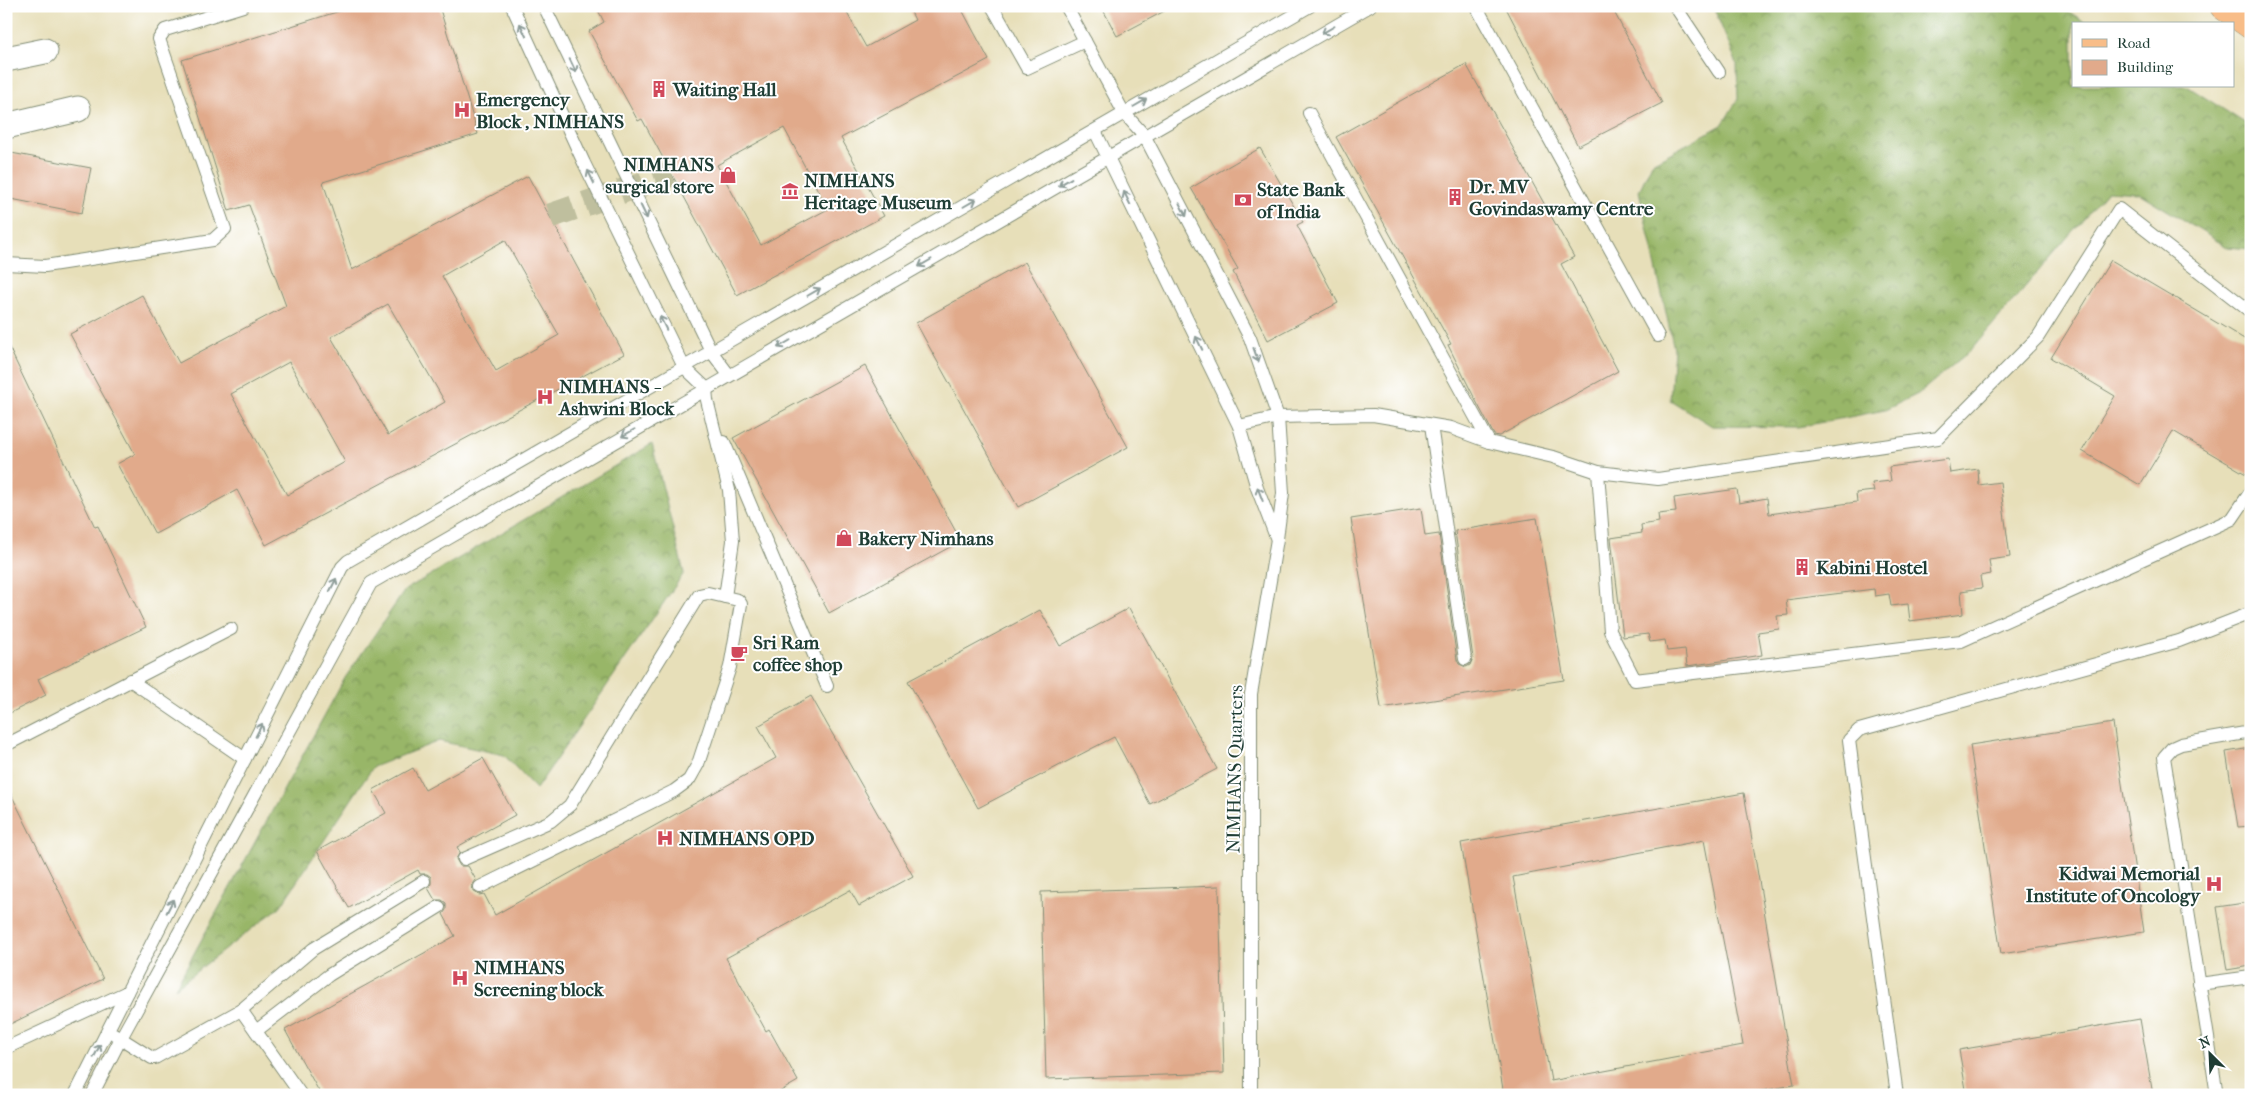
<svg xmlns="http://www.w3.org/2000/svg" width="2257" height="1101" viewBox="0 0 2257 1101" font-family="'IM FELL French Canon',serif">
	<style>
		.forest { fill: url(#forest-crowns); stroke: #5c7a4e }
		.building { fill: #e1aa8b; fill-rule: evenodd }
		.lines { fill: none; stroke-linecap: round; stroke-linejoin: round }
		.street-tunnel { stroke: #bfbf9e; stroke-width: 25; stroke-dasharray: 25 12; stroke-linecap: butt }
		.lane-casing { stroke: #838e76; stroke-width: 14 }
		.street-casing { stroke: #838e76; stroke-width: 27 }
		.primary-casing { stroke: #838e76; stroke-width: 29 }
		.lane { stroke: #fff; stroke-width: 12 }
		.street { stroke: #fff; stroke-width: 25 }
		.primary { stroke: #f8bd88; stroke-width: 28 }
		.oneway { stroke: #8f9e9a }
		.labels { text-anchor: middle; stroke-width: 4; stroke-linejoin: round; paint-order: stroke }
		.poi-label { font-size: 19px; font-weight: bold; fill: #1f3d34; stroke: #fff; text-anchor: start }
		.street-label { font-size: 19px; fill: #1f3d34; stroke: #fff }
	</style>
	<defs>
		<pattern id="forest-crowns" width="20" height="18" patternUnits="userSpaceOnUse" patternTransform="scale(1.25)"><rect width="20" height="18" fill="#98b668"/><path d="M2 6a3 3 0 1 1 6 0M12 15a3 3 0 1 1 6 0" fill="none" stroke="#7b9556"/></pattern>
	</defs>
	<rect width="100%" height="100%" fill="#fff"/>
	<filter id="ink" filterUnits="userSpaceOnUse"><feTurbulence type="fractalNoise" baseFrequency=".02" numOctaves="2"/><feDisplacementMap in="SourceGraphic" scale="10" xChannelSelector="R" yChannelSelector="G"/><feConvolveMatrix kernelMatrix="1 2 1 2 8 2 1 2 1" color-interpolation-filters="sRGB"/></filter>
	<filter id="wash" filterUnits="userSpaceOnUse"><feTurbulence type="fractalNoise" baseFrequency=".0096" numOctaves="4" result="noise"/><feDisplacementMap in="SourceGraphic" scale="20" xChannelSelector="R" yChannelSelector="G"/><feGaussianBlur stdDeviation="1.12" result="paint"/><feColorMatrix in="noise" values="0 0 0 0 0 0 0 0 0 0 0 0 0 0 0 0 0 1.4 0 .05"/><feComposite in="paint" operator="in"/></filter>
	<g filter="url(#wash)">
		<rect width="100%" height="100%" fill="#e7dfb9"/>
		<g class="forest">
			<polygon points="1713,6 2060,6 2088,24 2073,24 2073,86 2187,86 2251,127 2251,249 2227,247 2139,193 2107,191 1971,350 1918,394 1885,410 1798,427 1712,426 1670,400 1674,349 1639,191 1652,163 1722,125 1738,99 1737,64"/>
			<polygon points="652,444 684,573 536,789 504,755 439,741 373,767 280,907 175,988 345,678 405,590"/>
		</g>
		<g id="blocks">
			<g class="building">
				<path d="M356 6H439L478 134 323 182 352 270 528 176 624 354 266 545 237 490 155 534 117 464 135 454 70 334 142 295 179 363 286 306 249 205 229 211 182 60ZM505 240 559 335 496 371 442 276ZM388 304 445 402 388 435 331 337ZM289 362 345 462 287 495 231 394Z"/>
				<path d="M596 6H843L866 47 915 20 908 6H960L989 60 841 138 884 216 737 295 642 119 638 121 589 31 604 22ZM784 128 828 209 761 245 717 165Z"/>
				<polygon points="1101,6 1174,6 1117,36"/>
				<polygon points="1505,6 1611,6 1662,103 1578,146"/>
				<polygon points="1466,64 1574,257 1561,264 1618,371 1499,436 1494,435 1475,399 1448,345 1451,344 1336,137"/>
				<polygon points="1260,148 1303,222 1297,225 1338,303 1268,340 1233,272 1238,269 1191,188"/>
				<polygon points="6,152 91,168 82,213 6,198"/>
				<polygon points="2111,260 2251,343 2251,477 2173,431 2140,485 2082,451 2115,396 2051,358"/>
				<polygon points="1025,262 1128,447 1018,507 916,323"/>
				<polygon points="6,341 95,527 98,526 146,627 38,679 46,695 6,715"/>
				<polygon points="865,366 961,541 829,613 733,438"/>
				<polygon points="1948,459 1950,473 1978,469 1979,485 2000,482 2010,557 1989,560 1991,574 1980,576 1982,588 1961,591 1963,614 1910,621 1908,604 1891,606 1889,594 1875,596 1874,589 1786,600 1788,615 1777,616 1779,629 1758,632 1762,655 1687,666 1685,649 1667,651 1665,640 1650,642 1648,634 1623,637 1611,538 1642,533 1641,525 1659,522 1658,514 1676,512 1674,498 1737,489 1739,503 1767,498 1769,514 1857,502 1856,493 1874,491 1872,483 1891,481 1889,467"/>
				<polygon points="1421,508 1425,536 1439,534 1457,660 1459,664 1466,667 1470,665 1473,658 1455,531 1537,518 1564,680 1381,708 1351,519"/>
				<polygon points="1129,608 1217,769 1150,804 1114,737 978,808 908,681 1040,610 1060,646"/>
				<polygon points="811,696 913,876 859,906 850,890 726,958 766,1031 769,1029 798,1081 774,1095 321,1095 285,1030 455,936 443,914 446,910 446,903 442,900 435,900 428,888 431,884 431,877 427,874 420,874 418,870 349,908 317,851 386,813 373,790 413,768 425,790 483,758 515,815 457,847 460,852 456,859 460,866 468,866 476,880 472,886 473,891 479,895 484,894 495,915 776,758 758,726"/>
				<polygon points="2113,723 2144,932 2001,954 1970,745"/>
				<polygon points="2251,748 2251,826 2238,827 2226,752"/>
				<polygon points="6,784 103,979 6,1026"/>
				<path d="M1744 793 1794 1085 1739 1095H1504L1461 843ZM1704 840 1743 1045 1551 1081 1513 877Z"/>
				<polygon points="1219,886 1224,1073 1046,1079 1041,892"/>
				<polygon points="2251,902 2251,966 2227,970 2217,907"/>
				<polygon points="2140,1019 2153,1095 1967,1095 1959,1050"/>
			</g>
		</g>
	</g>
	<g filter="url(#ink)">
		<use href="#blocks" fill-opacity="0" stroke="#838e76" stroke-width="1"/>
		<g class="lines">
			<polyline class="street-tunnel" points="550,216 672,174"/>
			<g class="lane-casing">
				<g id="lane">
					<polyline points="512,6 584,163 684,367 706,388 707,400 729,490 733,541 725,597"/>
					<polyline points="544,6 711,351 729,375"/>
					<polyline points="992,6 1027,68 1085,41"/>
					<polyline points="1066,6 1124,113 1144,135 1250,338 1278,417 1283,493 1277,539 1251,694 1251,1095"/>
					<polyline points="1476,6 1658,336"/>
					<polyline points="1675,6 1719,72"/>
					<polyline points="1309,113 1489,442"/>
					<polyline points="1095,131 1239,426 1257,488 1276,537"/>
					<polyline points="6,264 45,266 213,240 225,229 159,39 165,30 243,6"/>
					<polyline points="1431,425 1465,659"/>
					<polyline points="1239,426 1278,417 1373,415 1451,428 1489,442 1553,457 1598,472 1658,479 1938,438 2038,337 2119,209 2251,312"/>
					<polyline points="724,442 827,686"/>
					<polyline points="1598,472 1610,631 1635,680 1961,641 2232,519 2251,491"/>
					<polyline points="130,680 245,759"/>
					<polyline points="6,745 231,629"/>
					<polyline points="464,859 551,821 570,805 699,595 708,593 738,600 741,604 730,667 698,764 689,780 674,791 480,887"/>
					<polyline points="2199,984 2251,977"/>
					<polyline points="241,1010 313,949 424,881"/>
					<polyline points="256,1031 329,975 439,907"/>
					<polyline points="114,1034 152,1058 155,1058 241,1010 301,1095"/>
					<polyline points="6,1048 127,992"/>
					<polyline points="75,1095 342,567 348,561 1310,6"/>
					<polyline points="92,1095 121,1038 371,583 1370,6"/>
					<polyline points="1897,1095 1849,740 1859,730 2179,641 2251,613"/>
					<polyline points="2217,1095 2164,757 2172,748 2181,744 2251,732"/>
				</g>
			</g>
			<g class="street-casing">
				<g id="street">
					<polyline points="6,59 45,51"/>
					<polyline points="6,126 78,109"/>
				</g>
			</g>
			<g class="primary-casing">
				<polyline id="primary" points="2224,6 2251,25"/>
			</g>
			<use href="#lane" class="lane"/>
			<use href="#street" class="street"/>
			<use href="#primary" class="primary"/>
		</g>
		<defs><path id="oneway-shaft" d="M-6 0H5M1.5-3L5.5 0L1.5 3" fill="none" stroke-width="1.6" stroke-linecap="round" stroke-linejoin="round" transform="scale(1.25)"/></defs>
		<g class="oneway">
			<use href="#oneway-shaft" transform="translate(523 30) rotate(-115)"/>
			<use href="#oneway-shaft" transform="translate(1328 30) rotate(150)"/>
			<use href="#oneway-shaft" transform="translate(573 66) rotate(64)"/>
			<use href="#oneway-shaft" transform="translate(1140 103) rotate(-30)"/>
			<use href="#oneway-shaft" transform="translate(591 177) rotate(-116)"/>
			<use href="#oneway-shaft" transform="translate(1065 182) rotate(149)"/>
			<use href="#oneway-shaft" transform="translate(1127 198) rotate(-116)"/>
			<use href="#oneway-shaft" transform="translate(970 203) rotate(-30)"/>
			<use href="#oneway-shaft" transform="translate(1183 210) rotate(62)"/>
			<use href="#oneway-shaft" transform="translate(644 212) rotate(64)"/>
			<use href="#oneway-shaft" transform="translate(925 263) rotate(150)"/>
			<use href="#oneway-shaft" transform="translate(814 292) rotate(-30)"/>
			<use href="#oneway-shaft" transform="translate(663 323) rotate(-116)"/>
			<use href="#oneway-shaft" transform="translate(1199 343) rotate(-116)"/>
			<use href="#oneway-shaft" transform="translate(784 344) rotate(150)"/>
			<use href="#oneway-shaft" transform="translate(1256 355) rotate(70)"/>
			<use href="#oneway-shaft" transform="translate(628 433) rotate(150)"/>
			<use href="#oneway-shaft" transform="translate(1260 494) rotate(-111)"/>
			<use href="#oneway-shaft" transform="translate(333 585) rotate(-63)"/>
			<use href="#oneway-shaft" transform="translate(259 730) rotate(-63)"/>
			<use href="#oneway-shaft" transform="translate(170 906) rotate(-63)"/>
			<use href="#oneway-shaft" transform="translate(97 1051) rotate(-63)"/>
		</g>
	</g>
	<defs>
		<g id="building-bare" transform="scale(1.35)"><path d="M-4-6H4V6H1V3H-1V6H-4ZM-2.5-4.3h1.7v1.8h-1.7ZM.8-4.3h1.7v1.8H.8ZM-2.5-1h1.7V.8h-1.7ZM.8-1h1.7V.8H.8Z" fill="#d1495b" stroke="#fff" stroke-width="2.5" paint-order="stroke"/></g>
		<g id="hospital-bare" transform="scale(1.35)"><path d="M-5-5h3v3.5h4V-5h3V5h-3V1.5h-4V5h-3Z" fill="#d1495b" stroke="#fff" stroke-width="2.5" paint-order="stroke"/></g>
		<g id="shop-bare" transform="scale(1.35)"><path d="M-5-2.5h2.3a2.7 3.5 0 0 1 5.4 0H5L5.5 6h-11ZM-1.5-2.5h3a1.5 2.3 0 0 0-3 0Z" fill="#d1495b" stroke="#fff" stroke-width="2.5" paint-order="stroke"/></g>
		<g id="museum-bare" transform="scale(1.35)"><path d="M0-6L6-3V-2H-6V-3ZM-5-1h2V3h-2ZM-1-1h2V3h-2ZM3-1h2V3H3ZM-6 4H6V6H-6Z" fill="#d1495b" stroke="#fff" stroke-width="2.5" paint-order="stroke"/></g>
		<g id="bank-bare" transform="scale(1.35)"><path d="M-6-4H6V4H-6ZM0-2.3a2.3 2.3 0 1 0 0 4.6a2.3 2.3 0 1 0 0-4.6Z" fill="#d1495b" stroke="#fff" stroke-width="2.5" paint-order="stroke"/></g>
		<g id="cafe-bare" transform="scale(1.35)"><path d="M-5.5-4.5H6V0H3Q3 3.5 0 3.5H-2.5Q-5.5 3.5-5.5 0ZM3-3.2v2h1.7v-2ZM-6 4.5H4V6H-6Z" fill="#d1495b" stroke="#fff" stroke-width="2.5" paint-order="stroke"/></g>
	</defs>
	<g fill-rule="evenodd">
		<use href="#building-bare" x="659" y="89"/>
		<use href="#hospital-bare" x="462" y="110"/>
		<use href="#shop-bare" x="728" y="175"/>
		<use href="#museum-bare" x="790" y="191"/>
		<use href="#building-bare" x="1455" y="197"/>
		<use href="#bank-bare" x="1243" y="200"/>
		<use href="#hospital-bare" x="545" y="397"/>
		<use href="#shop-bare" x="844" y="538"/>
		<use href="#building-bare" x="1802" y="567"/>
		<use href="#cafe-bare" x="739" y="653"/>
		<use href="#hospital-bare" x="665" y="838"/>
		<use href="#hospital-bare" x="2214" y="884"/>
		<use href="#hospital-bare" x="460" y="978"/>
	</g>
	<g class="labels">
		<g class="poi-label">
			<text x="673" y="96">Waiting Hall</text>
			<text x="476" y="106">Emergency<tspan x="476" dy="22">Block , NIMHANS</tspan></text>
			<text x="714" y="171" text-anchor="end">NIMHANS<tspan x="714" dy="22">surgical store</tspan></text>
			<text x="804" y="187">NIMHANS<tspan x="804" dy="22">Heritage Museum</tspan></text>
			<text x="1469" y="193">Dr. MV<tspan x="1469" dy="22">Govindaswamy Centre</tspan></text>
			<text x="1257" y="196">State Bank<tspan x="1257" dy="22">of India</tspan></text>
			<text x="559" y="393">NIMHANS -<tspan x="559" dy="22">Ashwini Block</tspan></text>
			<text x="858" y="545">Bakery Nimhans</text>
			<text x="1816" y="574">Kabini Hostel</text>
			<text x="753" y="649">Sri Ram<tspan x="753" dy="22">coffee shop</tspan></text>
			<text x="679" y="845">NIMHANS OPD</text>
			<text x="2200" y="880" text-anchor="end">Kidwai Memorial<tspan x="2200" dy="22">Institute of Oncology</tspan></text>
			<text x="474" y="974">NIMHANS<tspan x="474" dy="22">Screening block</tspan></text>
		</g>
		<g class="street-label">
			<text transform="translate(1234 769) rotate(-89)" y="7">NIMHANS Quarters</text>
		</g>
	</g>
	<rect width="2257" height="1101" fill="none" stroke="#fff" stroke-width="25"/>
	<rect x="2072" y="22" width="162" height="65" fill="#ffffff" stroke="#a5b1ae"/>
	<rect x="2082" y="39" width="25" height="8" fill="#f8bd88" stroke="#a5b1ae"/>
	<text x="2117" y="48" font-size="15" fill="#1f3d34">Road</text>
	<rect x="2082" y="60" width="25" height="15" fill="#e1aa8b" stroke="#a5b1ae"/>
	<text x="2117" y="72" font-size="15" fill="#1f3d34">Building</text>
	<g transform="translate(2210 1054) rotate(336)" stroke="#ffffff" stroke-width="4" paint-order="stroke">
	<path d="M0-4L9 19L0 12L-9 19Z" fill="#1f3d34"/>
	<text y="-8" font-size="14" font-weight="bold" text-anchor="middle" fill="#1f3d34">N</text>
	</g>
</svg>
